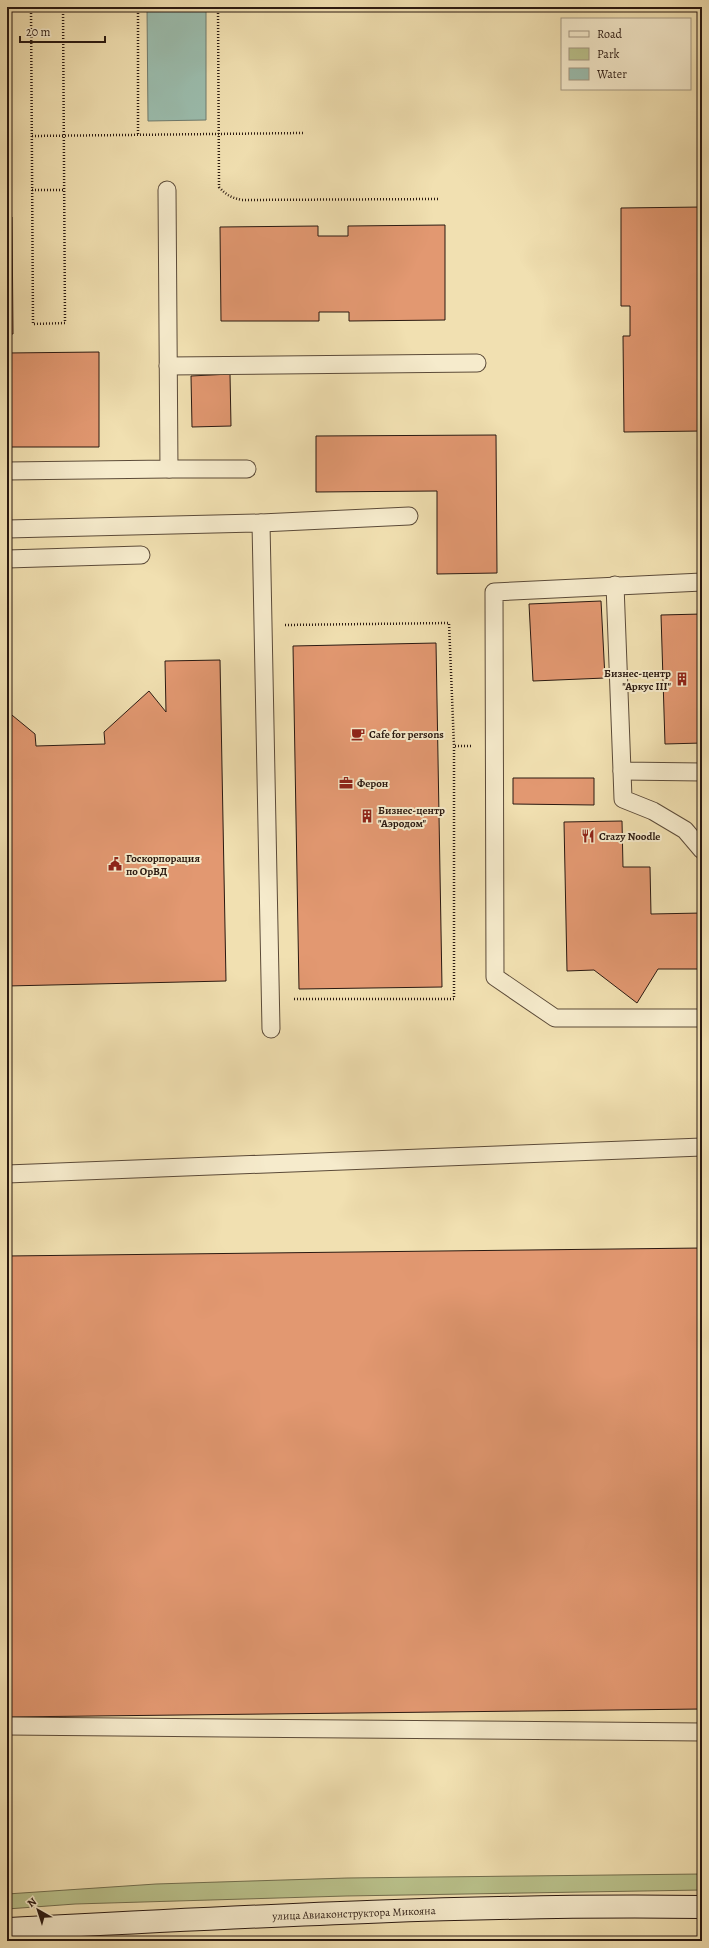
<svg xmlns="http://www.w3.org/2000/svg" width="709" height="1948" viewBox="0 0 709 1948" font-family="Alegreya,serif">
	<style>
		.green { fill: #bac28c; stroke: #726e4e }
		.water { fill: #9bbdae; stroke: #6e7b6f }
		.building { fill: #e29871; stroke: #2a1911 }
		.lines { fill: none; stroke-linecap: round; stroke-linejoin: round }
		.lane-casing { stroke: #5c4b39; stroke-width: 19 }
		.secondary-casing { stroke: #2a1911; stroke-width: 24 }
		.path { stroke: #2a1911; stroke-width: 2.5; stroke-dasharray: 1 2; stroke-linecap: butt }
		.lane { stroke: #f6ebcc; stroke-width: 17 }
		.secondary { stroke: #f6ebcc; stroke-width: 22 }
		.labels { text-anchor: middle; stroke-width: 4; stroke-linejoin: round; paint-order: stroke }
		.poi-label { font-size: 11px; font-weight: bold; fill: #2a1911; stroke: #f6ebcc; text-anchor: start }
		.street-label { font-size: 11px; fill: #2a1911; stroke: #f6ebcc }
	</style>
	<rect width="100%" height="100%" fill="#f1e0b1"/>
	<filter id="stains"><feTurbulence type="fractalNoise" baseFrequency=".005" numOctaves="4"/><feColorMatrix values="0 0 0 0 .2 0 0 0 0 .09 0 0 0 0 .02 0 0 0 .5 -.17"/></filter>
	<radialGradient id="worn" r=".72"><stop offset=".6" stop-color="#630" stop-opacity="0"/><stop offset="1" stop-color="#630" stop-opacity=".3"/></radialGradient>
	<polygon class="green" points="702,1874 702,1890 346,1896 75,1904 7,1909 7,1894 156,1884 347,1878"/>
	<polygon class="water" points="147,7 206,7 206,120 148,121"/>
	<g class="building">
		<polygon points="702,207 702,431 624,432 623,336 630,336 630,306 621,306 621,208"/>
		<polygon points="7,217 12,217 13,334 7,334"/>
		<polygon points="445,225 445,320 349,321 349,312 319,312 319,321 221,321 220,227 318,226 318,236 348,236 348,226"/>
		<polygon points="99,352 99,447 7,447 7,353"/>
		<polygon points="230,374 231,426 192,427 191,376"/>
		<polygon points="496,435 497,573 437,574 437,491 316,492 316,436"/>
		<polygon points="601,601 605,678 533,681 529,604"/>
		<polygon points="702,614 702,743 665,744 661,615"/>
		<polygon points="436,643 442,987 299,989 293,646"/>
		<polygon points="220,660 226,981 7,986 7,711 35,734 36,746 105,744 104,732 149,691 166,712 165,661"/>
		<polygon points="513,778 594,778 594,805 513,804"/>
		<polygon points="622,821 623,867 650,867 651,914 702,913 702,969 658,969 637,1003 594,970 567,971 564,822"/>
		<polygon points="702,1248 702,1709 7,1717 7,1256"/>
	</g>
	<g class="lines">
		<g class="lane-casing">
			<g id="lane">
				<polyline points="168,366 477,363"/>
				<polyline points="169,469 247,469"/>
				<polyline points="7,471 169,469 167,190"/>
				<polyline points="261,523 409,516"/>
				<polyline points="7,529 261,523 271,1029"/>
				<polyline points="7,559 141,555"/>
				<polyline points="702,582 494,592 495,977 555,1018 702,1018"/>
				<polyline points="615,585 622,771 702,772"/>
				<polyline points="622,771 623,799 653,811 685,830 702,850"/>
				<polyline points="7,1174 702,1147"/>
				<polyline points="7,1726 702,1732"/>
			</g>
		</g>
		<g class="secondary-casing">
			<path id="secondary" d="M7 1929C238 1917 470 1904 702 1907"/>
		</g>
		<g class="path">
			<polyline points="31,7 33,324 65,323 63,7"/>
			<polyline points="138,7 138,135"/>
			<path d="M218 7 219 187C226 195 232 198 242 200L440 199"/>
			<polyline points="32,136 304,133"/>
			<polyline points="32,190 63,190"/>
			<polyline points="285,625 449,623 454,746"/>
			<polyline points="294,999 454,999 454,746 471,746"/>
		</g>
		<use href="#lane" class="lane"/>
		<use href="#secondary" class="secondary"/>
	</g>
	<defs>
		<g id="building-bare" transform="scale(1.08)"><path d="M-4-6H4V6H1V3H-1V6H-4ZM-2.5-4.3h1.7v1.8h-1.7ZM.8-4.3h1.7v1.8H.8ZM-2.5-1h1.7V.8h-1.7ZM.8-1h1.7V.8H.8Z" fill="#8f2418" stroke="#f6ebcc" stroke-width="2.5" paint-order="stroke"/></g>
		<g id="cafe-bare" transform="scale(1.08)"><path d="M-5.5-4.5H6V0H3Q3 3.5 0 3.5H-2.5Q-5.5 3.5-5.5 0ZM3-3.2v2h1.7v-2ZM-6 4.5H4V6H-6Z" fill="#8f2418" stroke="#f6ebcc" stroke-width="2.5" paint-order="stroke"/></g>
		<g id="office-bare" transform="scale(1.08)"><path d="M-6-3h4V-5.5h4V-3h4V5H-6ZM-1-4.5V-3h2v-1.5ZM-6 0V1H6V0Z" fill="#8f2418" stroke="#f6ebcc" stroke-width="2.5" paint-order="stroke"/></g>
		<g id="restaurant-bare" transform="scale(1.08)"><path d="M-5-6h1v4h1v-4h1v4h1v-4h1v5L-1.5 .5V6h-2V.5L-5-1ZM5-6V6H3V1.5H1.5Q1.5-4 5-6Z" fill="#8f2418" stroke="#f6ebcc" stroke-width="2.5" paint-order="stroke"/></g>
		<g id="civic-bare" transform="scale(1.08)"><path d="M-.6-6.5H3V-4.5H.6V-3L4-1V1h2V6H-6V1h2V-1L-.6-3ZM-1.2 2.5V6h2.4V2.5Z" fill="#8f2418" stroke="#f6ebcc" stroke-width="2.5" paint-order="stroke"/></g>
	</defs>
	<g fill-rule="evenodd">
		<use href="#building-bare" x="682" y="679"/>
		<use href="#cafe-bare" x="358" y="734"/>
		<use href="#office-bare" x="346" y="783"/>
		<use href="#building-bare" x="367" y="816"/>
		<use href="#restaurant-bare" x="588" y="836"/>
		<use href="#civic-bare" x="115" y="864"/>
	</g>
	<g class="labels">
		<g class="poi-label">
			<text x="671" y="677" text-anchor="end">Бизнес-центр<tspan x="671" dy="13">"Аркус III"</tspan></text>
			<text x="369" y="738">Cafe for persons</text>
			<text x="357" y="787">Ферон</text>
			<text x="378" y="814">Бизнес-центр<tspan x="378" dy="13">"Аэродом"</tspan></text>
			<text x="599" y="840">Crazy Noodle</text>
			<text x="126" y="862">Госкорпорация<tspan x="126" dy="13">по ОрВД</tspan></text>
		</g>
		<g class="street-label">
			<text transform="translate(354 1913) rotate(-2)" y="4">улица Авиаконструктора Микояна</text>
		</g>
	</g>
	<rect width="709" height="1948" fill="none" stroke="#f1e0b1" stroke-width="24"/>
	<rect x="8" y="8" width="693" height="1932" fill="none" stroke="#2a1911" stroke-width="2"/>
	<rect x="12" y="12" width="685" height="1924" fill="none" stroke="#2a1911"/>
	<rect x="561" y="18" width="130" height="72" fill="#f6ebcc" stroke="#a49781"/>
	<rect x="569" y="31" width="20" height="6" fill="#f6ebcc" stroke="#a49781"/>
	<text x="597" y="38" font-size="12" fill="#2a1911">Road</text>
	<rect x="569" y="48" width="20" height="12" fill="#bac28c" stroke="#a49781"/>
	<text x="597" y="58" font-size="12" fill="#2a1911">Park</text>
	<rect x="569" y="68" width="20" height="12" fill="#9bbdae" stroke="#a49781"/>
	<text x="597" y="78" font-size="12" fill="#2a1911">Water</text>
	<g transform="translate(38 1910) rotate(321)" stroke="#f6ebcc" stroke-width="3" paint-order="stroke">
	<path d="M0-3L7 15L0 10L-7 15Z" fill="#2a1911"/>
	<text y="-6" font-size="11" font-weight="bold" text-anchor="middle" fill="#2a1911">N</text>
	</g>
	<path d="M20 36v6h85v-6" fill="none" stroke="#2a1911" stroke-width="2"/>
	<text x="26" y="36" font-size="12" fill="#2a1911" stroke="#f6ebcc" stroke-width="3" paint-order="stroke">20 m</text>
	<rect width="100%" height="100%" filter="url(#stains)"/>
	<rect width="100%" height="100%" fill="url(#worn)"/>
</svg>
